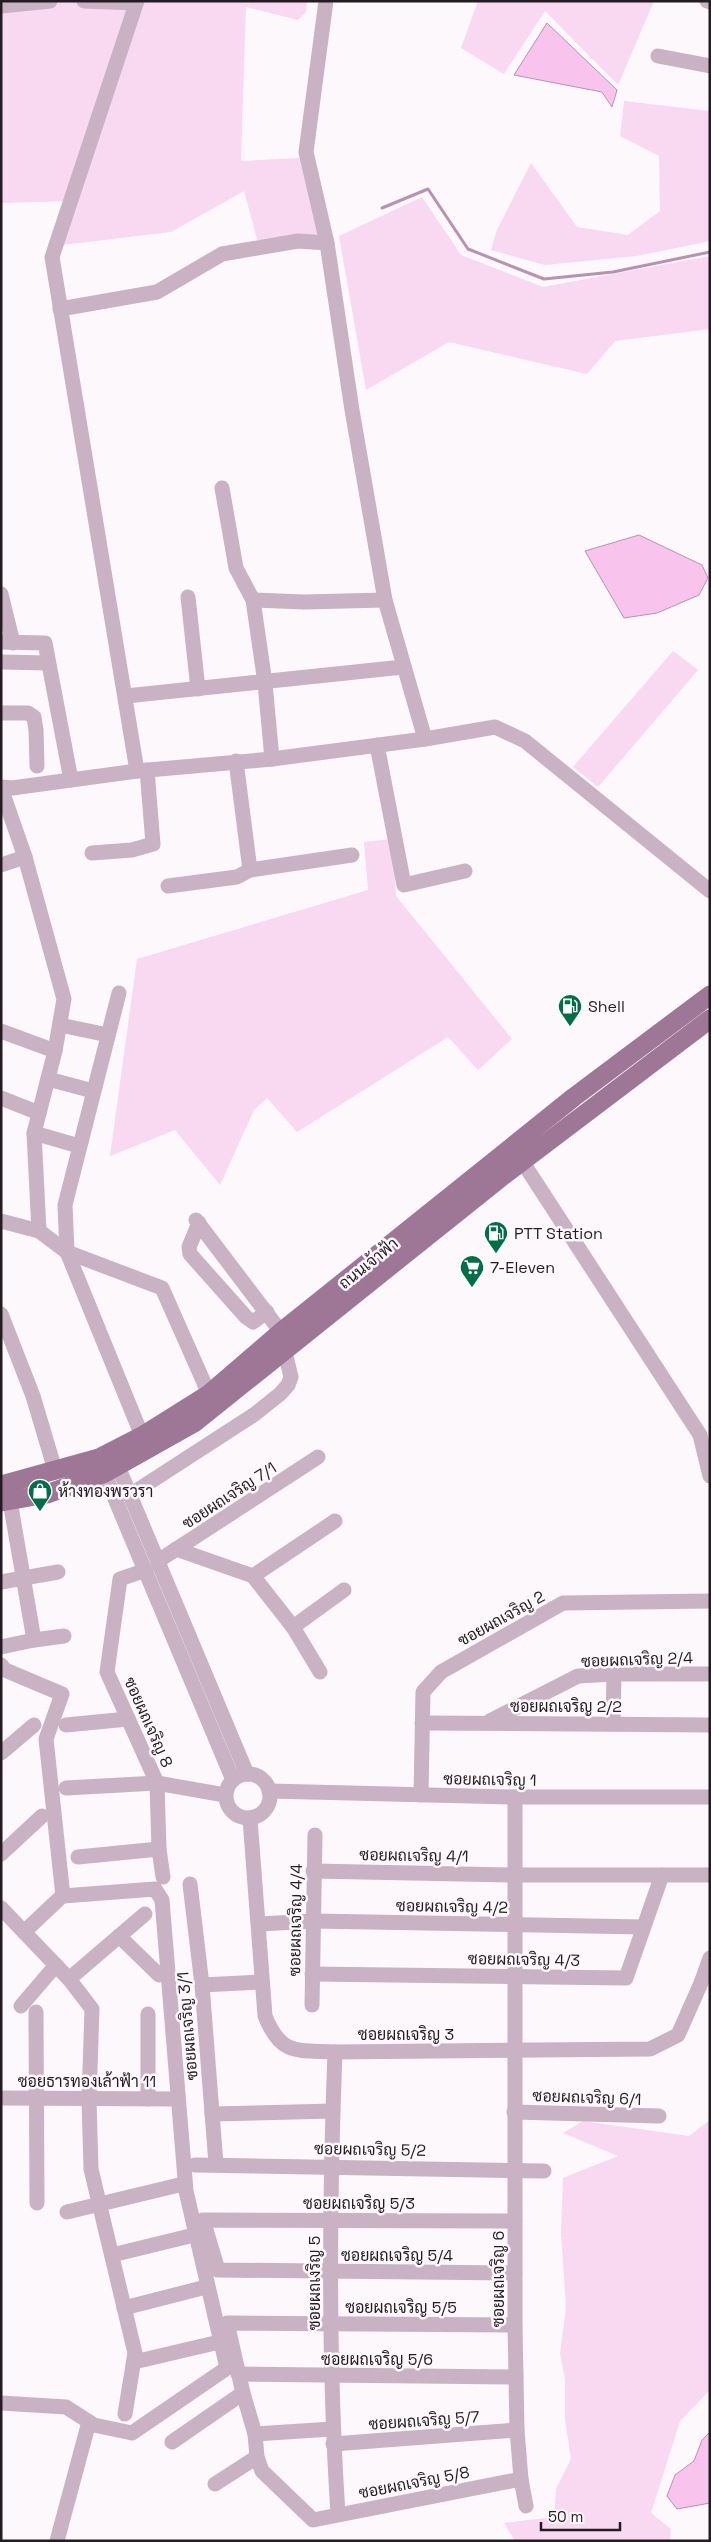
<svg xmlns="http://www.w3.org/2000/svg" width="711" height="2542" viewBox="0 0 711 2542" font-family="'Space Grotesk',Sarabun,sans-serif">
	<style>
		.green { fill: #f9d8f1 }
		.water { fill: #f8c4ed; stroke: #b892b0 }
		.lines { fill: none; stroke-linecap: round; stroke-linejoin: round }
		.stream { stroke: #b892b0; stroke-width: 3 }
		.minor { stroke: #c9b2c4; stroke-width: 15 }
		.major { stroke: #9e7696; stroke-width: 19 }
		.labels { text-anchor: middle; stroke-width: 5; stroke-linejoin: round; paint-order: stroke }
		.poi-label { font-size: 16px; fill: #241c22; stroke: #fdf8fc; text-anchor: start }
		.street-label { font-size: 16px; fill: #241c22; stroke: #fdf8fc }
	</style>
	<rect width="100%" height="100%" fill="#fdf8fc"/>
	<g class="green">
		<polygon points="1,1 307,1 306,12 298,20 246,7 241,161 300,158 319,237 258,243 244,191 171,232 62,245 77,201 1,203"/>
		<polygon points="478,1 654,1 618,85 545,11 504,74 461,48"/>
		<polygon points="624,101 710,111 710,241 637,256 545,265 491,250 497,230 531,163 577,227 628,235 660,211 659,156 620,136"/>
		<polygon points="422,197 461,255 543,287 710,256 710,329 615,341 587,374 449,342 366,390 339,236"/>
		<polygon points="673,651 698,670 598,787 573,767"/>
		<polygon points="392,839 396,896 512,1039 478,1070 448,1037 297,1132 267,1098 254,1110 220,1185 175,1130 110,1156 137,959 368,890 364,842"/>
		<polygon points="710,2120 710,2390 680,2421 651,2513 671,2529 670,2541 515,2541 504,2523 554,2517 556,2489 571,2459 565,2420 565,2379 560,2353 566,2308 561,2233 563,2178 618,2156 563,2133 583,2121 689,2136"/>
	</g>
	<g class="water">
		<polygon points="547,23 617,90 612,107 602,92 514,75"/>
		<polygon points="639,535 702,565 708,578 699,595 657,613 624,618 585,551"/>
		<polygon points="710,2432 710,2503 677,2509 667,2496 675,2475 694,2461 702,2440"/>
	</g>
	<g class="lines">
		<polyline class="stream" points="382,208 428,189 468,249 544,279 613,272 710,252"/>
		<g class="minor">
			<polyline points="84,1 136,3"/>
			<polyline points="137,1 52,257 137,771"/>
			<polyline points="326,1 306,152 327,243 352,410 385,600 425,739"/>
			<polyline points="707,1 710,2"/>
			<polyline points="1,6 50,1"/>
			<polyline points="658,56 710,66"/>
			<polyline points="60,309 157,292 222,254 298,241 327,243"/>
			<polyline points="222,488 236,568 253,600 265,683 272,759"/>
			<polyline points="1,594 13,643"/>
			<polyline points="188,597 198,689"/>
			<polyline points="253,600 304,602 385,600"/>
			<polyline points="1,642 45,643 71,780"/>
			<polyline points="1,662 48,663"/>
			<polyline points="126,696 403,667"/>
			<polyline points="1,713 28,713 34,717 36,730 37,766"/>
			<polyline points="377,745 404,885 465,871"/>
			<polyline points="236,761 250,870"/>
			<polyline points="1,787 12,788 137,771 272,759 425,739 495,727 525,741 710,891"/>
			<polyline points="1,788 25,857 64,999 55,1051 34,1133 39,1231"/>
			<polyline points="92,853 132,850 153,844 147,770"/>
			<polyline points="1,865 25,857"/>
			<polyline points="168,886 237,877 250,870 352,855"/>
			<polyline points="119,993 65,1205 67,1252 142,1436"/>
			<polyline points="60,1025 108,1035"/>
			<polyline points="1,1031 55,1051"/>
			<polyline points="48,1079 93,1091"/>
			<polyline points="1,1098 39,1113"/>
			<polyline points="34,1133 79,1146"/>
			<polyline points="522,1161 700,1435 710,1476"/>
			<polyline points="196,1220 281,1332"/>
			<polyline points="1,1221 39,1231 67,1252 162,1288 209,1394"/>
			<polyline points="199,1223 189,1247 190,1254 246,1317 253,1322 267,1312"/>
			<polyline points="1,1314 33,1396 55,1470"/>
			<polyline points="114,1457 247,1774"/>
			<polyline points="100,1463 233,1780"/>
			<polyline points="130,1495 255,1414 280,1394 288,1385 291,1377 285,1352"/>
			<polyline points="10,1501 34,1640"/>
			<polyline points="176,1549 253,1576 293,1627 320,1672"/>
			<polyline points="158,1561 318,1457"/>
			<polyline points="146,1570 120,1579 107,1672 157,1783 159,1849 163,1877"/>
			<polyline points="253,1576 335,1521"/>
			<polyline points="1,1582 58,1572"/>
			<polyline points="293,1627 344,1590"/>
			<polyline points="1,1647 34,1640 64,1636"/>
			<polyline points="1,1665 5,1670 62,1694 46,1739 63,1896 155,1889 162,1900 186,2191 227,2368 132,2433 94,2425 66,2407 1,2403"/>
			<polyline points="490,1721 578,1676 614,1674 710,1674"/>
			<polyline points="422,1723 710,1725"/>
			<polyline points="613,1723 614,1674"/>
			<polyline points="66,1725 128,1719"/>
			<polyline points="1,1753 34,1725"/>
			<circle cx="248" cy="1796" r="22"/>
			<polyline points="66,1788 157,1783 225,1795"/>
			<polyline points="269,1791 515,1797 710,1797"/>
			<polyline points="421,1795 423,1692 441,1672 563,1603 710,1601"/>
			<polyline points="515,1797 515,2325 517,2430 521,2479 526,2506"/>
			<path d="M250 1819 265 2016C281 2056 297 2050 335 2052L650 2049 678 2035 701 1983 710 1958"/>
			<polyline points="1,1854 42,1816"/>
			<polyline points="78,1857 159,1849"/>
			<polyline points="313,1871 514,1875 710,1875"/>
			<polyline points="190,1884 202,1985 216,2164"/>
			<polyline points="1,1908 69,1979 92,2009 89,2100 91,2169 135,2353 125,2414"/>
			<polyline points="260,1924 313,1921 643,1927"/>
			<polyline points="24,1932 60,1898"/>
			<polyline points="119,1936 159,1975"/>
			<polyline points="312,1974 626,1978 662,1875"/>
			<polyline points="69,1979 145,1914"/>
			<polyline points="202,1985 262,1982"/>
			<polyline points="312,2005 315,1835"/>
			<polyline points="21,2006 56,1965"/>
			<polyline points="36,2012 37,2203"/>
			<polyline points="148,2014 148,2099"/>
			<path d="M335 2052C329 2206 328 2361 338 2514"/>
			<polyline points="1,2098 173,2099"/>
			<polyline points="514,2112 659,2116"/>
			<polyline points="212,2114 333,2111"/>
			<polyline points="195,2165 544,2171"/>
			<polyline points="67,2212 179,2185"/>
			<polyline points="112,2255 190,2236"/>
			<polyline points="515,2273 218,2270 203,2220 515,2221"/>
			<polyline points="124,2308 202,2288"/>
			<polyline points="515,2325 227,2323 243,2393 255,2434 257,2457 262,2471 313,2520 521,2479"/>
			<polyline points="134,2362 215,2343"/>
			<polyline points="238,2374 516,2377"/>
			<polyline points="255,2434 332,2429"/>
			<polyline points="172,2442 243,2393"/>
			<polyline points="333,2444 517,2430"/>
			<polyline points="215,2484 257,2457"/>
			<polyline points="57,2541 89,2422"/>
		</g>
		<g class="major">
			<polyline points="1,1485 99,1458 142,1436 209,1394 281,1332 574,1097 710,995"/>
			<polyline points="1,1502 47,1494 105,1473 194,1423 499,1179 710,1019"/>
		</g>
	</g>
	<defs>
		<g id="fuel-pin" transform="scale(1.25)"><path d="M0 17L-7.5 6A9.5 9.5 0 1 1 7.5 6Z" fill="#006e47" stroke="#fdf8fc"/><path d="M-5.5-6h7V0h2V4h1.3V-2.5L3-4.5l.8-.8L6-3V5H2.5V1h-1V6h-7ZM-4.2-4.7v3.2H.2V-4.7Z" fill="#fff"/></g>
		<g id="supermarket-pin" transform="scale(1.25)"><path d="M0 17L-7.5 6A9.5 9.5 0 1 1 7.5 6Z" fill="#006e47" stroke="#fdf8fc"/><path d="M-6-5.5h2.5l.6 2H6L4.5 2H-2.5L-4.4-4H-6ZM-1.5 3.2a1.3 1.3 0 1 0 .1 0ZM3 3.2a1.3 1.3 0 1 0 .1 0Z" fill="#fff"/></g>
		<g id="shop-pin" transform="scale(1.25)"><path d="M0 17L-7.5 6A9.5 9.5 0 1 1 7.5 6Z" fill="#006e47" stroke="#fdf8fc"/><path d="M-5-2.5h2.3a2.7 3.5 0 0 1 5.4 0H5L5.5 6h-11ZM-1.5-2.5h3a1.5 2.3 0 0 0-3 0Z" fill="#fff"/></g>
	</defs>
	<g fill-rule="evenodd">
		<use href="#fuel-pin" x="570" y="1006"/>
		<use href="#fuel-pin" x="496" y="1233"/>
		<use href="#supermarket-pin" x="472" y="1267"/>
		<use href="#shop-pin" x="40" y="1491"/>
	</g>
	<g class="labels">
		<g class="poi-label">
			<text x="588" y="1012">Shell</text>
			<text x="514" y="1239">PTT Station</text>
			<text x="490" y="1273">7-Eleven</text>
			<text x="58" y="1497">ห้างทองพรวรา</text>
		</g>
		<g class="street-label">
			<text transform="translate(368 1263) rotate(-39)" y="6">ถนนเจ้าฟ้า</text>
			<text transform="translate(229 1495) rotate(-33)" y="6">ซอยผถเจริญ 7/1</text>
			<text transform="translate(501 1618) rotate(-29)" y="6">ซอยผถเจริญ 2</text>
			<text transform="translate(637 1659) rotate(-2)" y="6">ซอยผถเจริญ 2/4</text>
			<text x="566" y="1712">ซอยผถเจริญ 2/2</text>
			<text transform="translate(149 1722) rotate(66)" y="6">ซอยผถเจริญ 8</text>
			<text transform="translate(490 1779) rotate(1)" y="6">ซอยผถเจริญ 1</text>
			<text transform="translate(414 1855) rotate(1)" y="6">ซอยผถเจริญ 4/1</text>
			<text transform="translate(452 1906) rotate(1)" y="6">ซอยผถเจริญ 4/2</text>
			<text transform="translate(295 1920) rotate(-89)" y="6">ซอยผถเจริญ 4/4</text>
			<text transform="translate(524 1959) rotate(1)" y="6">ซอยผถเจริญ 4/3</text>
			<text transform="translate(187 2026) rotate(-95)" y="6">ซอยผถเจริญ 3/1</text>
			<text x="406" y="2040">ซอยผถเจริญ 3</text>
			<text x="87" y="2087">ซอยธารทองเล้าฟ้า 11</text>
			<text transform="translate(587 2097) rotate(2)" y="6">ซอยผถเจริญ 6/1</text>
			<text transform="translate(370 2149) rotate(1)" y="6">ซอยผถเจริญ 5/2</text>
			<text x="359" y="2209">ซอยผถเจริญ 5/3</text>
			<text x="397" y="2261">ซอยผถเจริญ 5/4</text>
			<text transform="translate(498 2279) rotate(-90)" y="6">ซอยผถเจริญ 6</text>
			<text transform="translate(314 2283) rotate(-90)" y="6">ซอยผถเงริญ 5</text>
			<text x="401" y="2313">ซอยผถเจริญ 5/5</text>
			<text x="377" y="2365">ซอยผถเจริญ 5/6</text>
			<text transform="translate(424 2420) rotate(-4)" y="6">ซอยผถเจริญ 5/7</text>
			<text transform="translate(414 2482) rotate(-11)" y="6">ซอยผถเจริญ 5/8</text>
		</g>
	</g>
	<rect width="711" height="2542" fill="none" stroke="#241c22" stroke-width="5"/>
	<path d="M541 2522v8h79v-8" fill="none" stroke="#241c22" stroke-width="2.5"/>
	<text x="548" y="2522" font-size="15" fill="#241c22" stroke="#fdf8fc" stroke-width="4" paint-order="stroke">50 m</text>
</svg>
